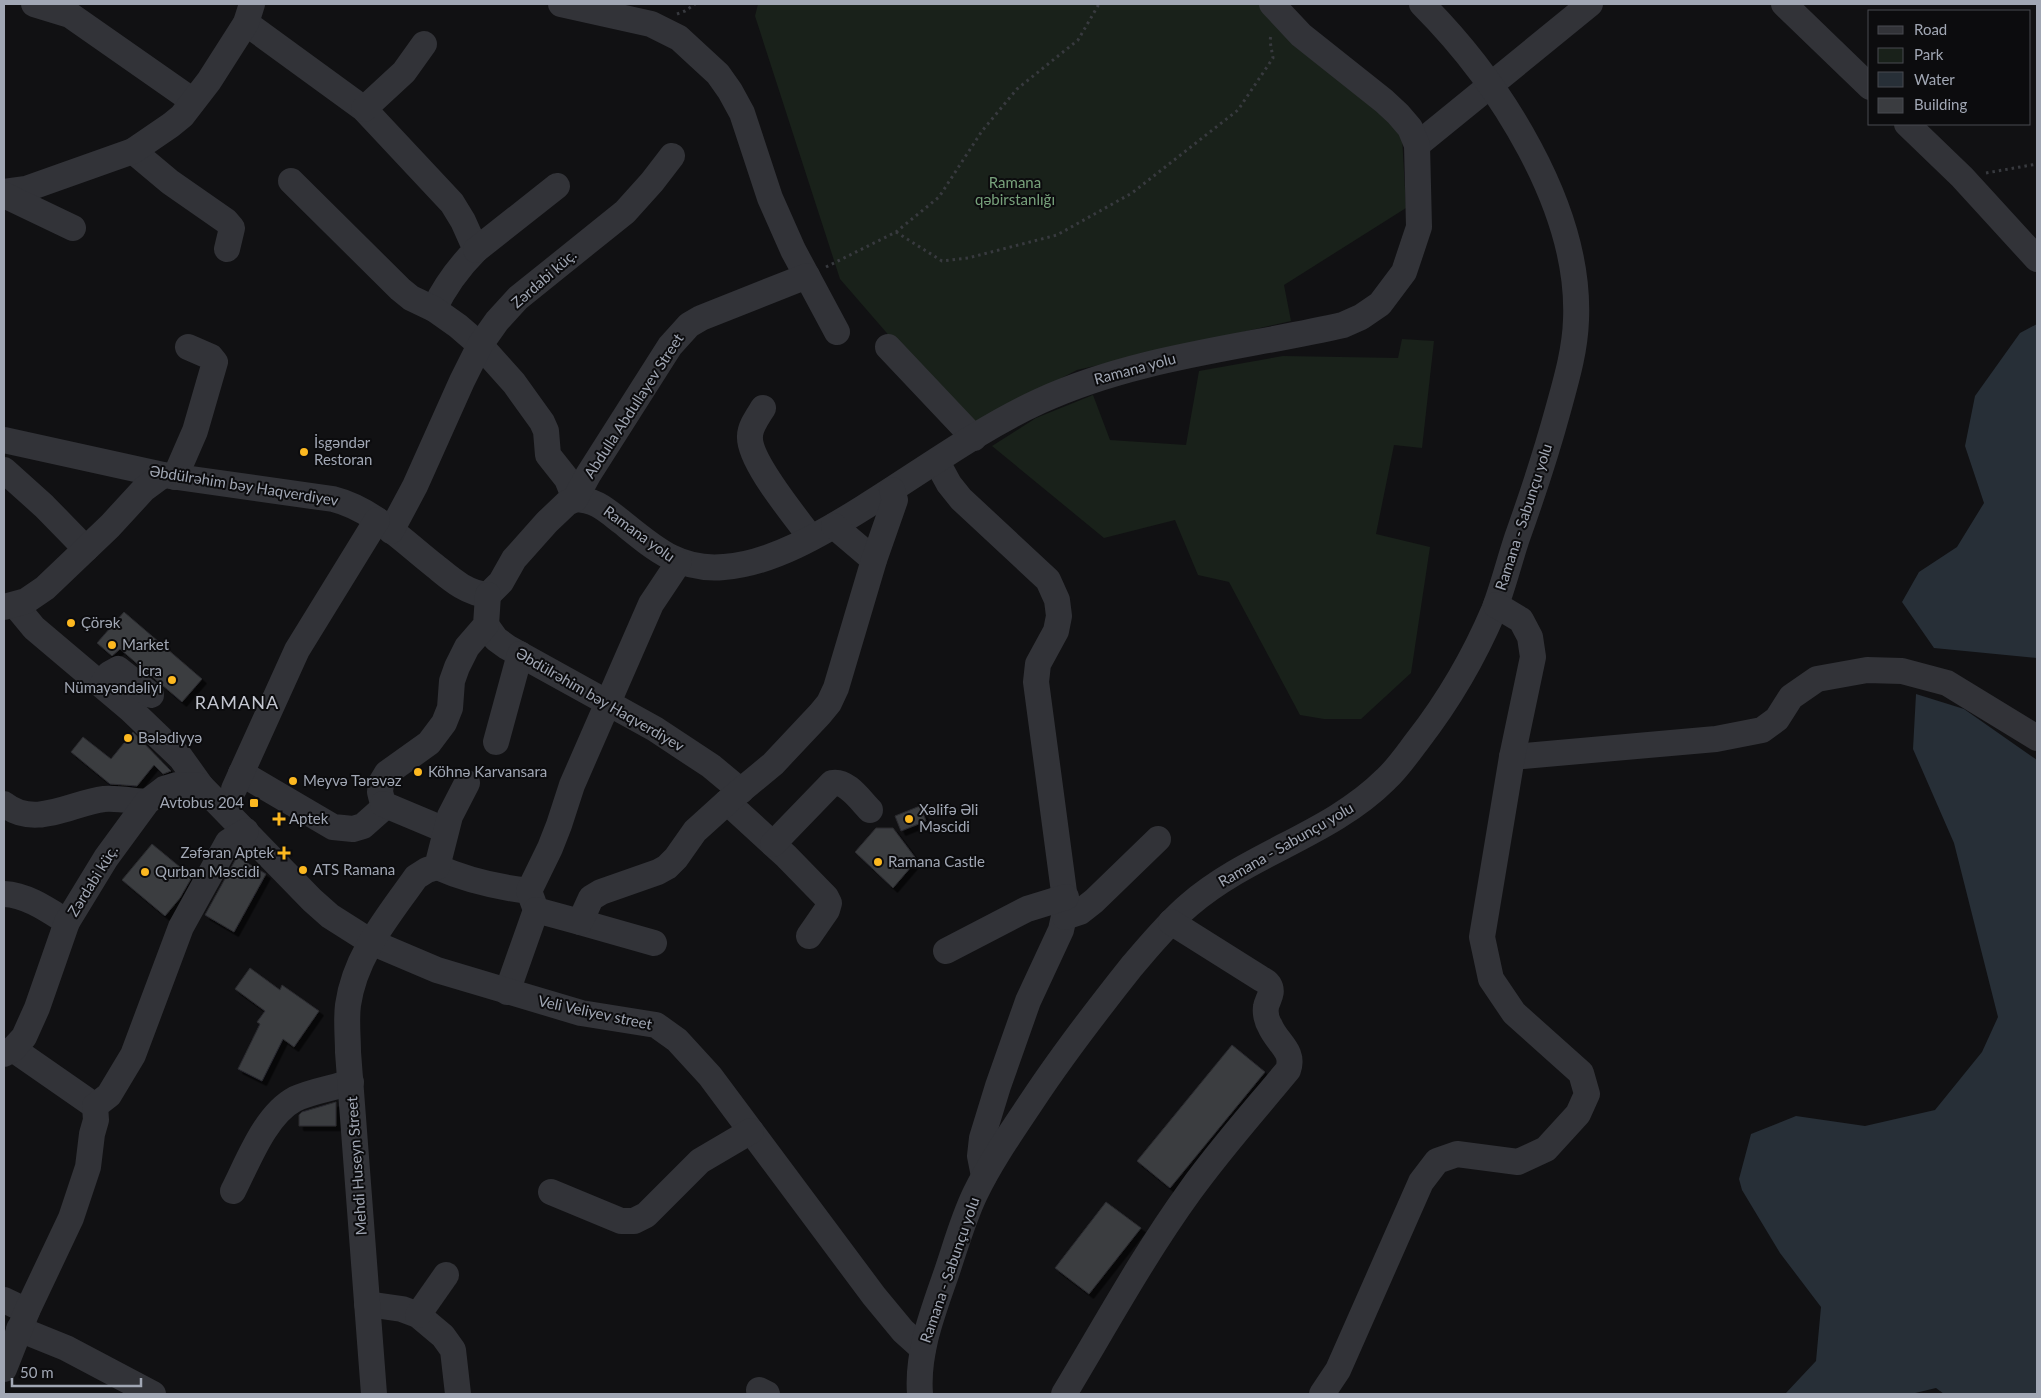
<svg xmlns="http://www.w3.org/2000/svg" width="2041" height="1398" viewBox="0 0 2041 1398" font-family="Lato,sans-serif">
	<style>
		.green { fill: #19211a }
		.water { fill: #272f37 }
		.building { fill: #3a3c40; stroke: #2b2b2f; filter: url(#shadow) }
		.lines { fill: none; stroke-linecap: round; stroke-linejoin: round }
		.path { stroke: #383a3f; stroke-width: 3; stroke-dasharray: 2.5 4; stroke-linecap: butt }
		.minor { stroke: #323338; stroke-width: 26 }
		.poi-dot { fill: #fcb820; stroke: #0c0c0e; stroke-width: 2 }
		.labels { text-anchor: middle; stroke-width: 4; stroke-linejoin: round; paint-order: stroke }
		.park-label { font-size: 15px; fill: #77a17b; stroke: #0c0c0e }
		.street-label { font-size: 15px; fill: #a1a7b4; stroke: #0c0c0e }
		.poi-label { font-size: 15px; fill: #a1a7b4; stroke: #0c0c0e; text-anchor: start }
		.quarter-label { font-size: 18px; letter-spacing: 1px; fill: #c3c6d0; stroke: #0c0c0e }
	</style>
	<defs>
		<filter id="shadow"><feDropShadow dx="4.5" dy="4.5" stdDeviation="0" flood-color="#0009"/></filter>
	</defs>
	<rect width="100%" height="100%" fill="#111113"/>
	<g class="green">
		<polygon points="758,4 1262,4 1378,109 1402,136 1406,208 1284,285 1291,321 1077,370 976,422 892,339 840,279 755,16"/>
		<polygon points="1402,339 1434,341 1422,448 1394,445 1376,534 1430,547 1411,673 1361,719 1324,719 1300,715 1229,582 1198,575 1175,520 1104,538 992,446 1036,418 1093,395 1110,440 1186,445 1199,371 1283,356 1398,358"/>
	</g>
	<g class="water">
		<polygon points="2037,324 2037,658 1934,648 1902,602 1919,572 1957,547 1984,503 1965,446 1975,396 2020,333"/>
		<polygon points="1916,694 1964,709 2037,760 2037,1394 1944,1394 1936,1388 1911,1394 1785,1394 1816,1361 1821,1307 1780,1253 1742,1190 1739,1179 1751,1134 1796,1116 1865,1126 1935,1110 1982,1052 1998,1017 1954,843 1913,749"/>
	</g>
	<g class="building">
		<polygon points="124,612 202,679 182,702 120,649 112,656 97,643"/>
		<polygon points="133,732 171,771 163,774 154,765 137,786 110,784 71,752 83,737 111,759"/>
		<polygon points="920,806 926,821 901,831 895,816"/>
		<polygon points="876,828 893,828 917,860 893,888 855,852"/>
		<polygon points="152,844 192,877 180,898 165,916 122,880"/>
		<polygon points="237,857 266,874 234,932 205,915"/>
		<polygon points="250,968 280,990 282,985 319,1011 294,1047 283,1039 262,1081 238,1069 260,1024 257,1022 265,1011 235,989"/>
		<polygon points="1232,1045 1265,1072 1170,1188 1137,1161"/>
		<polygon points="336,1102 336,1126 299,1126 299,1115 302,1112"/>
		<polygon points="1106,1202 1141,1228 1089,1294 1055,1268"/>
	</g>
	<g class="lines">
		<g class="path">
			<polyline points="677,14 685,11 695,4"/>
			<polyline points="1986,173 2037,164"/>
			<polyline points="896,232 942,261 968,258 1057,235 1132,193 1238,110 1273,58 1270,41 1271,35"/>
			<polyline points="826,267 896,232 939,197 982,131 1017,89 1078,40 1099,4"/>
		</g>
		<g class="minor">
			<polyline points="34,4 70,15 193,101"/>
			<polyline points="561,4 651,24 679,38 718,74 730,91 742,113 770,198 793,250 807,276"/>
			<polyline points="1784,4 1870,87"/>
			<path d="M246 23 364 109 452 203 463 221 476 250C458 268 445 286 434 309"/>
			<polyline points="364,109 404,72 424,44"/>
			<polyline points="1907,124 1962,177 2037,259"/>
			<polyline points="1417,145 1590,4"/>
			<polyline points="133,151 170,182 226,221 232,228 227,249"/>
			<polyline points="291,181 400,289 411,298 434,309 458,326 480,345 514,383 542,422 546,431 548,455 567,479 575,499"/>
			<polyline points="4,192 26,189 133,151 171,125 182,116 209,81 246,23 252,4"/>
			<polyline points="4,195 73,228"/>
			<polyline points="476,250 557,186"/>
			<polyline points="888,347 974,438"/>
			<path d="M763 408C758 416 750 427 750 436 748 461 796 517 811 538"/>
			<path d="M4 440 163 475 333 499C373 509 403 541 435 566 451 579 466 593 488 595"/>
			<polyline points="937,462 949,484 961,499 1048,580 1057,600 1059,616 1056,631 1038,664 1036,682 1066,907 1061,930 1028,1001 998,1086 982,1138 980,1156 984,1176"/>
			<polyline points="4,470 44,506 86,549"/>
			<polyline points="175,477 195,431 215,362 211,357 188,347"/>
			<path d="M575 499C597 500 606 510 623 523 655 549 680 571 724 567 771 564 823 533 863 508 921 472 979 429 1040 401 1136 357 1242 348 1343 325L1361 317 1380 304 1404 272 1419 227 1417 145 1410 128 1398 114 1384 101 1301 35 1272 4"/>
			<polyline points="834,526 874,560"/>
			<polyline points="391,531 415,486 462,381 480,345 497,321 518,298 625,212 652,182 672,156"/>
			<polyline points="488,595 501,582 514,559 547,522 567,503 575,499 588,475 670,346 689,325 701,318 807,276 837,332"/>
			<polyline points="15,605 34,628 131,710 181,758 201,786"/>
			<polyline points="4,607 26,601 45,588 110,526 144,489 163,475"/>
			<polyline points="486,625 496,639 507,647 655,729 711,766 741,791"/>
			<polyline points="102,685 109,674 118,669 151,695"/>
			<polyline points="496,742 520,654"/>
			<polyline points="1512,757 1716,739 1762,730 1777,719 1791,697 1817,679 1867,670 1902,671 1947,683 2037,738"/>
			<polyline points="241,773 333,827 353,829 363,826 381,810 383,804 380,792 381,783 387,773 429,743 444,723 450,708 452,681 457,667 467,647 486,625 488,595"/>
			<polyline points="234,789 297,650 377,520"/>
			<polyline points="727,802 786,856 826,897 829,903 827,910 809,936"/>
			<path d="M4 804C35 829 71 803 104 799 118 798 133 801 147 802"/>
			<polyline points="383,804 445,830"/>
			<path d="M773 844 832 783C847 780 860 800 870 810"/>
			<path d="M437 867C466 880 497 887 529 891"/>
			<path d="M4 894C27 895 48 910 67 922"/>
			<polyline points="536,910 529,891 550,848 559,825 572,785 651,604 679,562"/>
			<polyline points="1065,917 1080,912 1094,901 1158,839"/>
			<polyline points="580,922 654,943"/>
			<polyline points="946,951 1027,909 1066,897"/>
			<polyline points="507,992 536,910 580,922 591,898 601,892 658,872 667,867 676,858 695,831 727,802 773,764 820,714 829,703 836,688 874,560 895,500 892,490"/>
			<polyline points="13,1049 95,1106"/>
			<polyline points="4,1054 13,1049 24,1037 37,1008 67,922 106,858 147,802 164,789 177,785 201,786 312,900 330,916 371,942 437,970 581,1013 656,1025 677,1040 710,1076 874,1296 903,1331 923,1349"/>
			<path d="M233 1191C248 1162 265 1115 295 1099 311 1091 334 1088 351 1082"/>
			<polyline points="551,1192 621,1221 634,1221 646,1215 700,1161 751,1131"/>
			<polyline points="4,1300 27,1311"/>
			<polyline points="367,1304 402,1309 418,1315 443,1336 453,1350 458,1394"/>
			<polyline points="418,1315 446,1275"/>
			<polyline points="19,1329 66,1348 153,1394"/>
			<polyline points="4,1369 27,1311 71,1218 88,1167 92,1134 96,1120 95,1106 109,1095 133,1055 181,927 228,842 246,831"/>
			<polyline points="759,1390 767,1394"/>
			<path d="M374 1394 348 1052C348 1037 346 1021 348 1005 355 955 388 917 416 877L427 870 437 867 450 816 467 783"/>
			<path d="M920 1394C917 1355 931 1317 944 1280 954 1252 962 1221 975 1194 991 1161 1012 1131 1032 1101 1063 1054 1097 1010 1132 966 1150 945 1168 923 1189 905 1249 853 1330 835 1386 779 1398 768 1408 753 1418 740 1449 700 1474 657 1494 610 1503 587 1509 562 1517 538 1532 496 1546 454 1558 410 1566 381 1575 351 1576 320 1581 208 1499 81 1422 4"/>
			<path d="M1064 1394C1105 1326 1143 1256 1190 1191 1220 1149 1255 1110 1288 1070 1295 1051 1277 1043 1270 1026 1267 1021 1265 1013 1266 1007 1267 1000 1274 993 1269 985 1268 982 1263 980 1260 978L1171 922"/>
			<polyline points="1322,1394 1338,1370 1421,1182 1437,1161 1457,1154 1518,1162 1546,1149 1578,1114 1587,1094 1581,1073 1514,1013 1491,979 1482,937 1512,757 1533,657 1530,637 1521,620 1496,605"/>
		</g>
	</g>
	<g class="poi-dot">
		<circle cx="304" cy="452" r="5"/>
		<circle cx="71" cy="623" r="5"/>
		<circle cx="112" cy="645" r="5"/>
		<circle cx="172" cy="680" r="5"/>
		<circle cx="128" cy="738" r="5"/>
		<circle cx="418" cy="772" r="5"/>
		<circle cx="293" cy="781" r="5"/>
		<rect x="249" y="798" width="10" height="10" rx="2.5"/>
		<path d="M276.5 811.5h5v5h5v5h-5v5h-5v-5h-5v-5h5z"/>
		<circle cx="909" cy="819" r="5"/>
		<path d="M281.5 845.5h5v5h5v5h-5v5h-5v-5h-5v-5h5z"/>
		<circle cx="878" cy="862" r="5"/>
		<circle cx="303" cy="870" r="5"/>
		<circle cx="145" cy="872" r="5"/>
	</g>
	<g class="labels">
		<g class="park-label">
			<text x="1015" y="188">Ramana<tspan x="1015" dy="17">qəbirstanlığı</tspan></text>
		</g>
		<g class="street-label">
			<text transform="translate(544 279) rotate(-41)" y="5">Zərdabi küç.</text>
			<text transform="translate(1135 369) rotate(-15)" y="5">Ramana yolu</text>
			<text transform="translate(634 406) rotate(-57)" y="5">Abdulla Abdullayev Street</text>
			<text transform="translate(244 486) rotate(9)" y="5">Əbdülrəhim bəy Haqverdiyev</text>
			<text transform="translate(1524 517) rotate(-72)" y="5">Ramana - Sabunçu yolu</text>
			<text transform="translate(639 534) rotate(36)" y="5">Ramana yolu</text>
			<text transform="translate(600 700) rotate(30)" y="5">Əbdülrəhim bəy Haqverdiyev</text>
			<text transform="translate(1286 845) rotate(-30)" y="5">Ramana - Sabunçu yolu</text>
			<text transform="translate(93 881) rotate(-58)" y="5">Zərdabi küç.</text>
			<text transform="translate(595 1013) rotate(12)" y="5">Veli Veliyev street</text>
			<text transform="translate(357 1166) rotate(-94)" y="5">Mehdi Huseyn Street</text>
			<text transform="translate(950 1270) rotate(-71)" y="5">Ramana - Sabunçu yolu</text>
		</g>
		<g class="poi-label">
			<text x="314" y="448">İsgəndər<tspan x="314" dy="17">Restoran</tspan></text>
			<text x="81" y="628">Çörək</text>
			<text x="122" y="650">Market</text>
			<text x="162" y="676" text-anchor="end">İcra<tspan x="162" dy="17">Nümayəndəliyi</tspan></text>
			<text x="138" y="743">Bələdiyyə</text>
			<text x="428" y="777">Köhnə Karvansara</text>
			<text x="303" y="786">Meyvə Tərəvəz</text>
			<text x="244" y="808" text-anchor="end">Avtobus 204</text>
			<text x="919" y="815">Xəlifə Əli<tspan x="919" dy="17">Məscidi</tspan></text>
			<text x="289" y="824">Aptek</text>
			<text x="274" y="858" text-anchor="end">Zəfəran Aptek</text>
			<text x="888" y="867">Ramana Castle</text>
			<text x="313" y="875">ATS Ramana</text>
			<text x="155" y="877">Qurban Məscidi</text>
		</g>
		<g class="quarter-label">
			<text x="237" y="709">RAMANA</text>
		</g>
	</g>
	<rect width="2041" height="1398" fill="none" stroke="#a1a7b4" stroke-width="10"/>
	<rect x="1868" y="10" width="162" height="115" fill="#0c0c0e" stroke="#484a50"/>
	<rect x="1878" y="26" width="25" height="8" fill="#323338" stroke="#484a50"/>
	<text x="1914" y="35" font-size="15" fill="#a1a7b4">Road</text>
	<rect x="1878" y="48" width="25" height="15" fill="#19211a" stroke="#484a50"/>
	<text x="1914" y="60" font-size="15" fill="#a1a7b4">Park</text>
	<rect x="1878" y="72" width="25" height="15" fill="#272f37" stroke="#484a50"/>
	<text x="1914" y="85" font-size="15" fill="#a1a7b4">Water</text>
	<rect x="1878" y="98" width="25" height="15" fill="#3a3c40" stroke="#484a50"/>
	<text x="1914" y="110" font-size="15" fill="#a1a7b4">Building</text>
	<path d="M12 1378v8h129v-8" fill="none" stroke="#a1a7b4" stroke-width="2.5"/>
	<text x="20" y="1378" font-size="15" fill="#a1a7b4" stroke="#0c0c0e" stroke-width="4" paint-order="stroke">50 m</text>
</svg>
